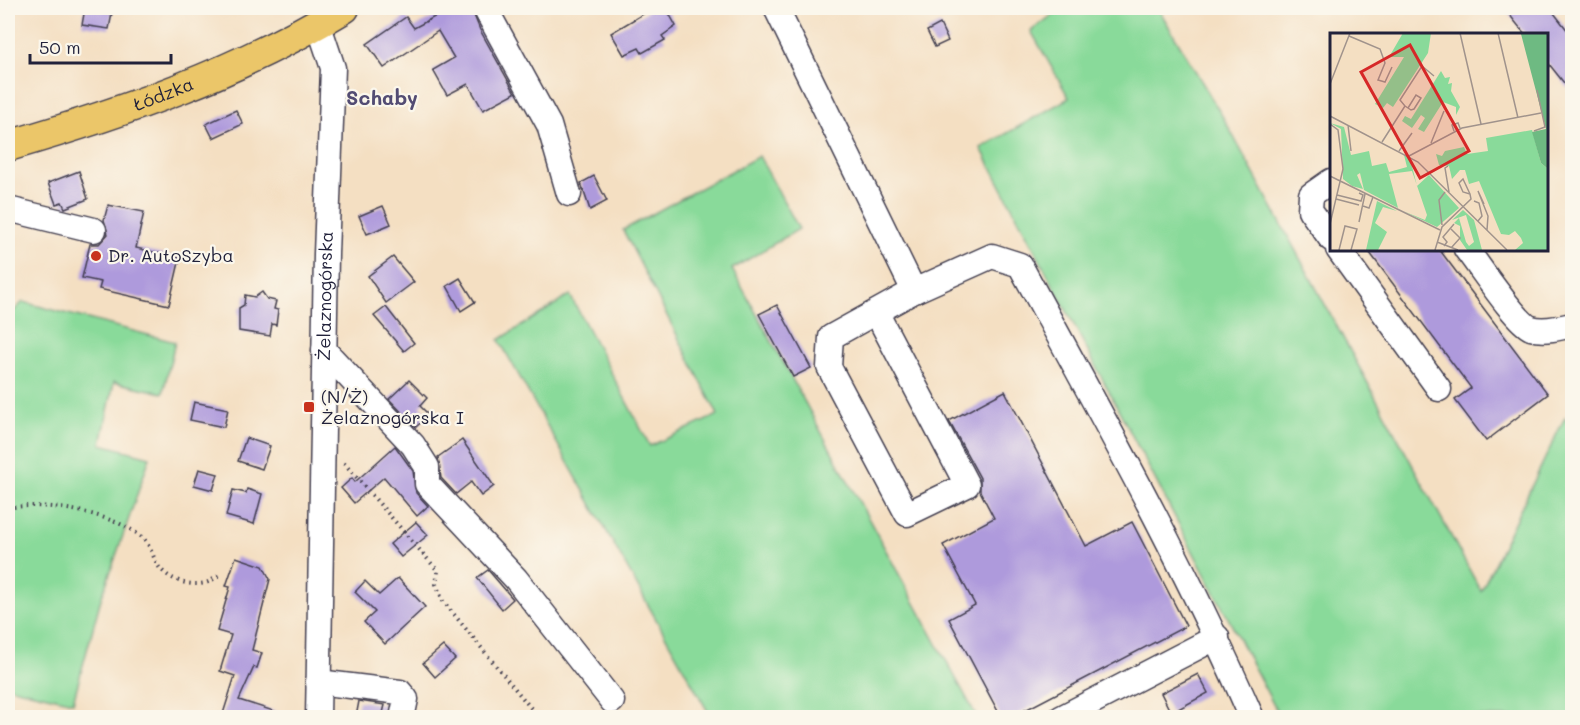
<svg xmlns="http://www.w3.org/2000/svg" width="1580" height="725" viewBox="0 0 1580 725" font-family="Mali,sans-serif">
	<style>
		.green { fill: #89da9a; stroke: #567e6a; stroke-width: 1.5 }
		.building { fill: #ae9adc }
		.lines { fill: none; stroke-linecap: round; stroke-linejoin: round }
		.minor-casing { stroke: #423e4f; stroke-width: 27 }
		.major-casing { stroke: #423e4f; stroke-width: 33 }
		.path { stroke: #423e4f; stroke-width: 4; stroke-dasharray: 1.5 4.5; stroke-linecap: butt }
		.minor { stroke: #fff; stroke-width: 24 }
		.major { stroke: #ebc669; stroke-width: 30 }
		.poi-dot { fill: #c8321e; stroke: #fbf7ec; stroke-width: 2 }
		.labels { text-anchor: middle; stroke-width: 4.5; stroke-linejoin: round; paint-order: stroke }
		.street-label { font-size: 18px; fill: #22223b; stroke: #fbf7ec }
		.poi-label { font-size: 18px; fill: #22223b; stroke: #fbf7ec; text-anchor: start }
		.neighbourhood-label { font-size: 20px; font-weight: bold; fill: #534c73; stroke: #fbf7ec }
		.inset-road { fill: none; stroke: #a0938c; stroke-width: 1.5 }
		.view { fill: #d62828; fill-opacity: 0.15; stroke: #d62828; stroke-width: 3 }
		.inset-edge { fill: none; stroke: #22223b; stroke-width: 3 }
	</style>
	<rect width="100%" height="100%" fill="#fbf7ec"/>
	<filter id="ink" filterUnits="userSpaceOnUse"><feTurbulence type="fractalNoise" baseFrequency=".0167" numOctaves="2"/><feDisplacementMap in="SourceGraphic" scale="12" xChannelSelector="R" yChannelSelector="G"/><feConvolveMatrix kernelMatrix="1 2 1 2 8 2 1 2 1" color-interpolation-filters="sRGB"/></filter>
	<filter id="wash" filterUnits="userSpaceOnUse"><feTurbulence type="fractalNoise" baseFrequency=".008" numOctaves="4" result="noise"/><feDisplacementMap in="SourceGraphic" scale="24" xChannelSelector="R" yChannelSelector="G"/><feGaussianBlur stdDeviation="1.35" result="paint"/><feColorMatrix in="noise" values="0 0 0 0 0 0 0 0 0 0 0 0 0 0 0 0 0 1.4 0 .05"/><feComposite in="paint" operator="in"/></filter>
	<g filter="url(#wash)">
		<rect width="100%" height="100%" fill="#f4dfc2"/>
		<g class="green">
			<polygon points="1062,8 1158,8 1224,119 1481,591 1565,417 1572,429 1572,717 1280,717 981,148 1069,98 1031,31"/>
			<polygon points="759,156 799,229 732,269 977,717 711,717 499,340 570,295 650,446 718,415 623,230"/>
			<polygon points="23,302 175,342 163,393 114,382 101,444 150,457 100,602 73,702 8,687 8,316"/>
		</g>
		<g id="blocks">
			<g class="building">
				<polygon points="85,8 113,8 109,29 82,25"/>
				<polygon points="451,8 471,8 480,30 515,93 483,110 468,84 447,95 433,70 454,58 438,31 384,68 367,44 406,17 414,28"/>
				<polygon points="653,8 666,8 676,26 662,36 665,40 642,53 639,48 624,55 611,33"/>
				<polygon points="1504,8 1550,8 1572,36 1572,93 1545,59 1545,34 1525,34"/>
				<polygon points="940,24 948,41 935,47 927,31"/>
				<polygon points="236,110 243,124 213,138 206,124"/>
				<polygon points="79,171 88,199 65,208 62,202 56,204 48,183"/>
				<polygon points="594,176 607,201 590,210 581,183"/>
				<polygon points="108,205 144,212 136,248 180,258 169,305 99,289 101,282 82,278 90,244 99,244 108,234 104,220"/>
				<polygon points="383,206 391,224 367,234 359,216"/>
				<polygon points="1367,249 1439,249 1548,394 1486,441 1455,400 1471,388"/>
				<polygon points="393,257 414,282 386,303 368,276"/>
				<polygon points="460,278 475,302 461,311 447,286"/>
				<polygon points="262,292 267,299 276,301 274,309 278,310 276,325 272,324 270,336 239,331 239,308 244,305 245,295 255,297"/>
				<polygon points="777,305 811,368 793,377 759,314"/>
				<polygon points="386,307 414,343 404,351 374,316"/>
				<polygon points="409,380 427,398 420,406 429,415 416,427 389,399"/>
				<polygon points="1005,391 1086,546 1132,522 1186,626 1012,717 1001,717 949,619 975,605 943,545 994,518 980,491 980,478 949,421"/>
				<polygon points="194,402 228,409 224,427 190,420"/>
				<polygon points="246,438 270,446 262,469 238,461"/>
				<polygon points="462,440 494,486 481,496 471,482 456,494 441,478 438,457"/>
				<polygon points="395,446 413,471 416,493 428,506 417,516 384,477 354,503 341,488 352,478 355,482"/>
				<polygon points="199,469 218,474 213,490 194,485"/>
				<polygon points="247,489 262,494 254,524 226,516 233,490 246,493"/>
				<polygon points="416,522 428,535 401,557 390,544"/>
				<polygon points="236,557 263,566 270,579 252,650 262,653 257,668 254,667 239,700 283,714 283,717 222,717 235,676 220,671 231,635 217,631 230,587 226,586"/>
				<polygon points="488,570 513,599 502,609 477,578"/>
				<polygon points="398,578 425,607 385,644 364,622 375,612 355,592 365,581 379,595"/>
				<polygon points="443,646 455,659 435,677 423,663"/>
				<polygon points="1198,674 1208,693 1171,713 1161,693"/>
				<polygon points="359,701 385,705 382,717 356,717"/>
			</g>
		</g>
	</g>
	<g filter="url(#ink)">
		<use href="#blocks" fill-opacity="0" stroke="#423e4f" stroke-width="1.5"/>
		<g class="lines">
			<g class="minor-casing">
				<g id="minor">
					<polyline points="485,8 549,125 569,194"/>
					<path d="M776 8 914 291 992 256 1020 265C1101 414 1184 562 1252 718"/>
					<polyline points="1331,181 1311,195 1310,210 1331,239"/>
					<polyline points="8,209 94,230"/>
					<polyline points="1338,249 1439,389"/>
					<path d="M1466 249C1478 264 1516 322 1531 328 1544 332 1560 328 1572 325"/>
					<polyline points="876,312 967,485 907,514 829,367 831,337 914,291"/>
					<polyline points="324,350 413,445 427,467 427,484 516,579 612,701"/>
					<polyline points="318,682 400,692 406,699 402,718"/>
					<path id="s1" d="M318 718 326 254 333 68 318 23"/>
					<polyline points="1061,718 1217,637"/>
				</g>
			</g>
			<g class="major-casing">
				<g id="major">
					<path id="s2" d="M8 146C125 112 239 72 344 8"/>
				</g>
			</g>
			<g class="path">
				<polyline points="344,463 438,571 436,584 443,601 539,718"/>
				<path d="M8 508C44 501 116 513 144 539 150 546 153 556 157 564 166 579 188 587 205 583 211 582 215 577 221 575"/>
			</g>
			<use href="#minor" class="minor"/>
			<use href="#major" class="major"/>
		</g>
	</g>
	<g class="poi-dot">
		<circle cx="96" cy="256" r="6"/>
		<rect x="303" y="401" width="12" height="12" rx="3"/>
	</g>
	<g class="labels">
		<g class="street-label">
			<text dy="6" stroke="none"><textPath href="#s2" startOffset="164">Łódzka</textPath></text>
			<text dy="6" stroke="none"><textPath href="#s1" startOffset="422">Żelaznogórska</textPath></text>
		</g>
		<g class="poi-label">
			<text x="108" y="262">Dr. AutoSzyba</text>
			<text x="321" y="403">(N/Ż)<tspan x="321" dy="21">Żelaznogórska I</tspan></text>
		</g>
		<g class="neighbourhood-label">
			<text x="382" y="105">Schaby</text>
		</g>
	</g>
	<g transform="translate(1330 33)">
		<rect width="218" height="218" fill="#f4dfc2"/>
		<path d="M73 0H101L98 20 63 74 57 70 53 75 45 71 74 24H59ZM111 38 115 45 120 44 118 51 122 50 121 58 130 74 126 82V74L113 69 94 99 88 96 95 85 91 82 82 95 72 88 75 83 81 86ZM0 90 14 94 21 122 39 118 42 133 56 130 59 139 77 134 74 122 80 125 87 153 99 142 129 175 107 194 73 178 95 187 97 182 82 138 59 141 68 175 34 157 30 140 27 142 33 156 22 153 13 146 11 96ZM202 97 211 130 217 135V217H185L193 210 191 205 185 198 179 202 171 201 149 148 139 151 135 137H130L122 146 119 133 109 132 106 121 112 123 115 118 134 114 137 121 158 118 156 105ZM47 168 67 178 53 174 45 190 57 199 48 217H36ZM133 177 144 187 152 217H137L130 207V193L124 190 129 185 136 209 139 213 144 209 136 182 122 187Z" fill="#89da9a"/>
		<path d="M182 0H217V135L211 130 202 99 216 96 191 1Z" fill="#6eba82"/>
		<path class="inset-road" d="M130 0 151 91M168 0 188 85M19 3 50 16 55 30 48 47 55 49 62 34M0 51 20 0M75 73 81 77 84 76 91 65 86 62 78 75M0 83 88 129 177 217M0 91 8 97 13 136 0 191M18 92 21 118M124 98 122 92 128 90 130 95M204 98 215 94 207 57M52 109 75 73 70 67 92 33 104 43M101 110 114 78M69 118 82 100M79 123 132 95 211 80M118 133 115 135 119 159M0 143 110 197M7 162 31 168 33 162 29 160M6 166 29 172M144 168 149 170 152 183 148 188M154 171 148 158 158 183 157 197M33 173 39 175 43 164M29 189 35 161M112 192 109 167 115 159M107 209 128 217M114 213 117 209 113 204 124 191M121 215 130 205 121 196M9 217 15 193 27 196 21 217M105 217 112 194 141 166 140 161 133 159 129 150 133 146 140 161"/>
		<path class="view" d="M80 12 139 118 90 145 31 39Z"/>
		<rect width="218" height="218" class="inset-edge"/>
	</g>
	<rect width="1580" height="725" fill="none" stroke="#fbf7ec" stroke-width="30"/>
	<path d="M30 54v9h141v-9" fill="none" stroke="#22223b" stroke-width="3"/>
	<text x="39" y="54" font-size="18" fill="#22223b" stroke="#fbf7ec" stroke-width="4.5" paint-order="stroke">50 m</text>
</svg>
